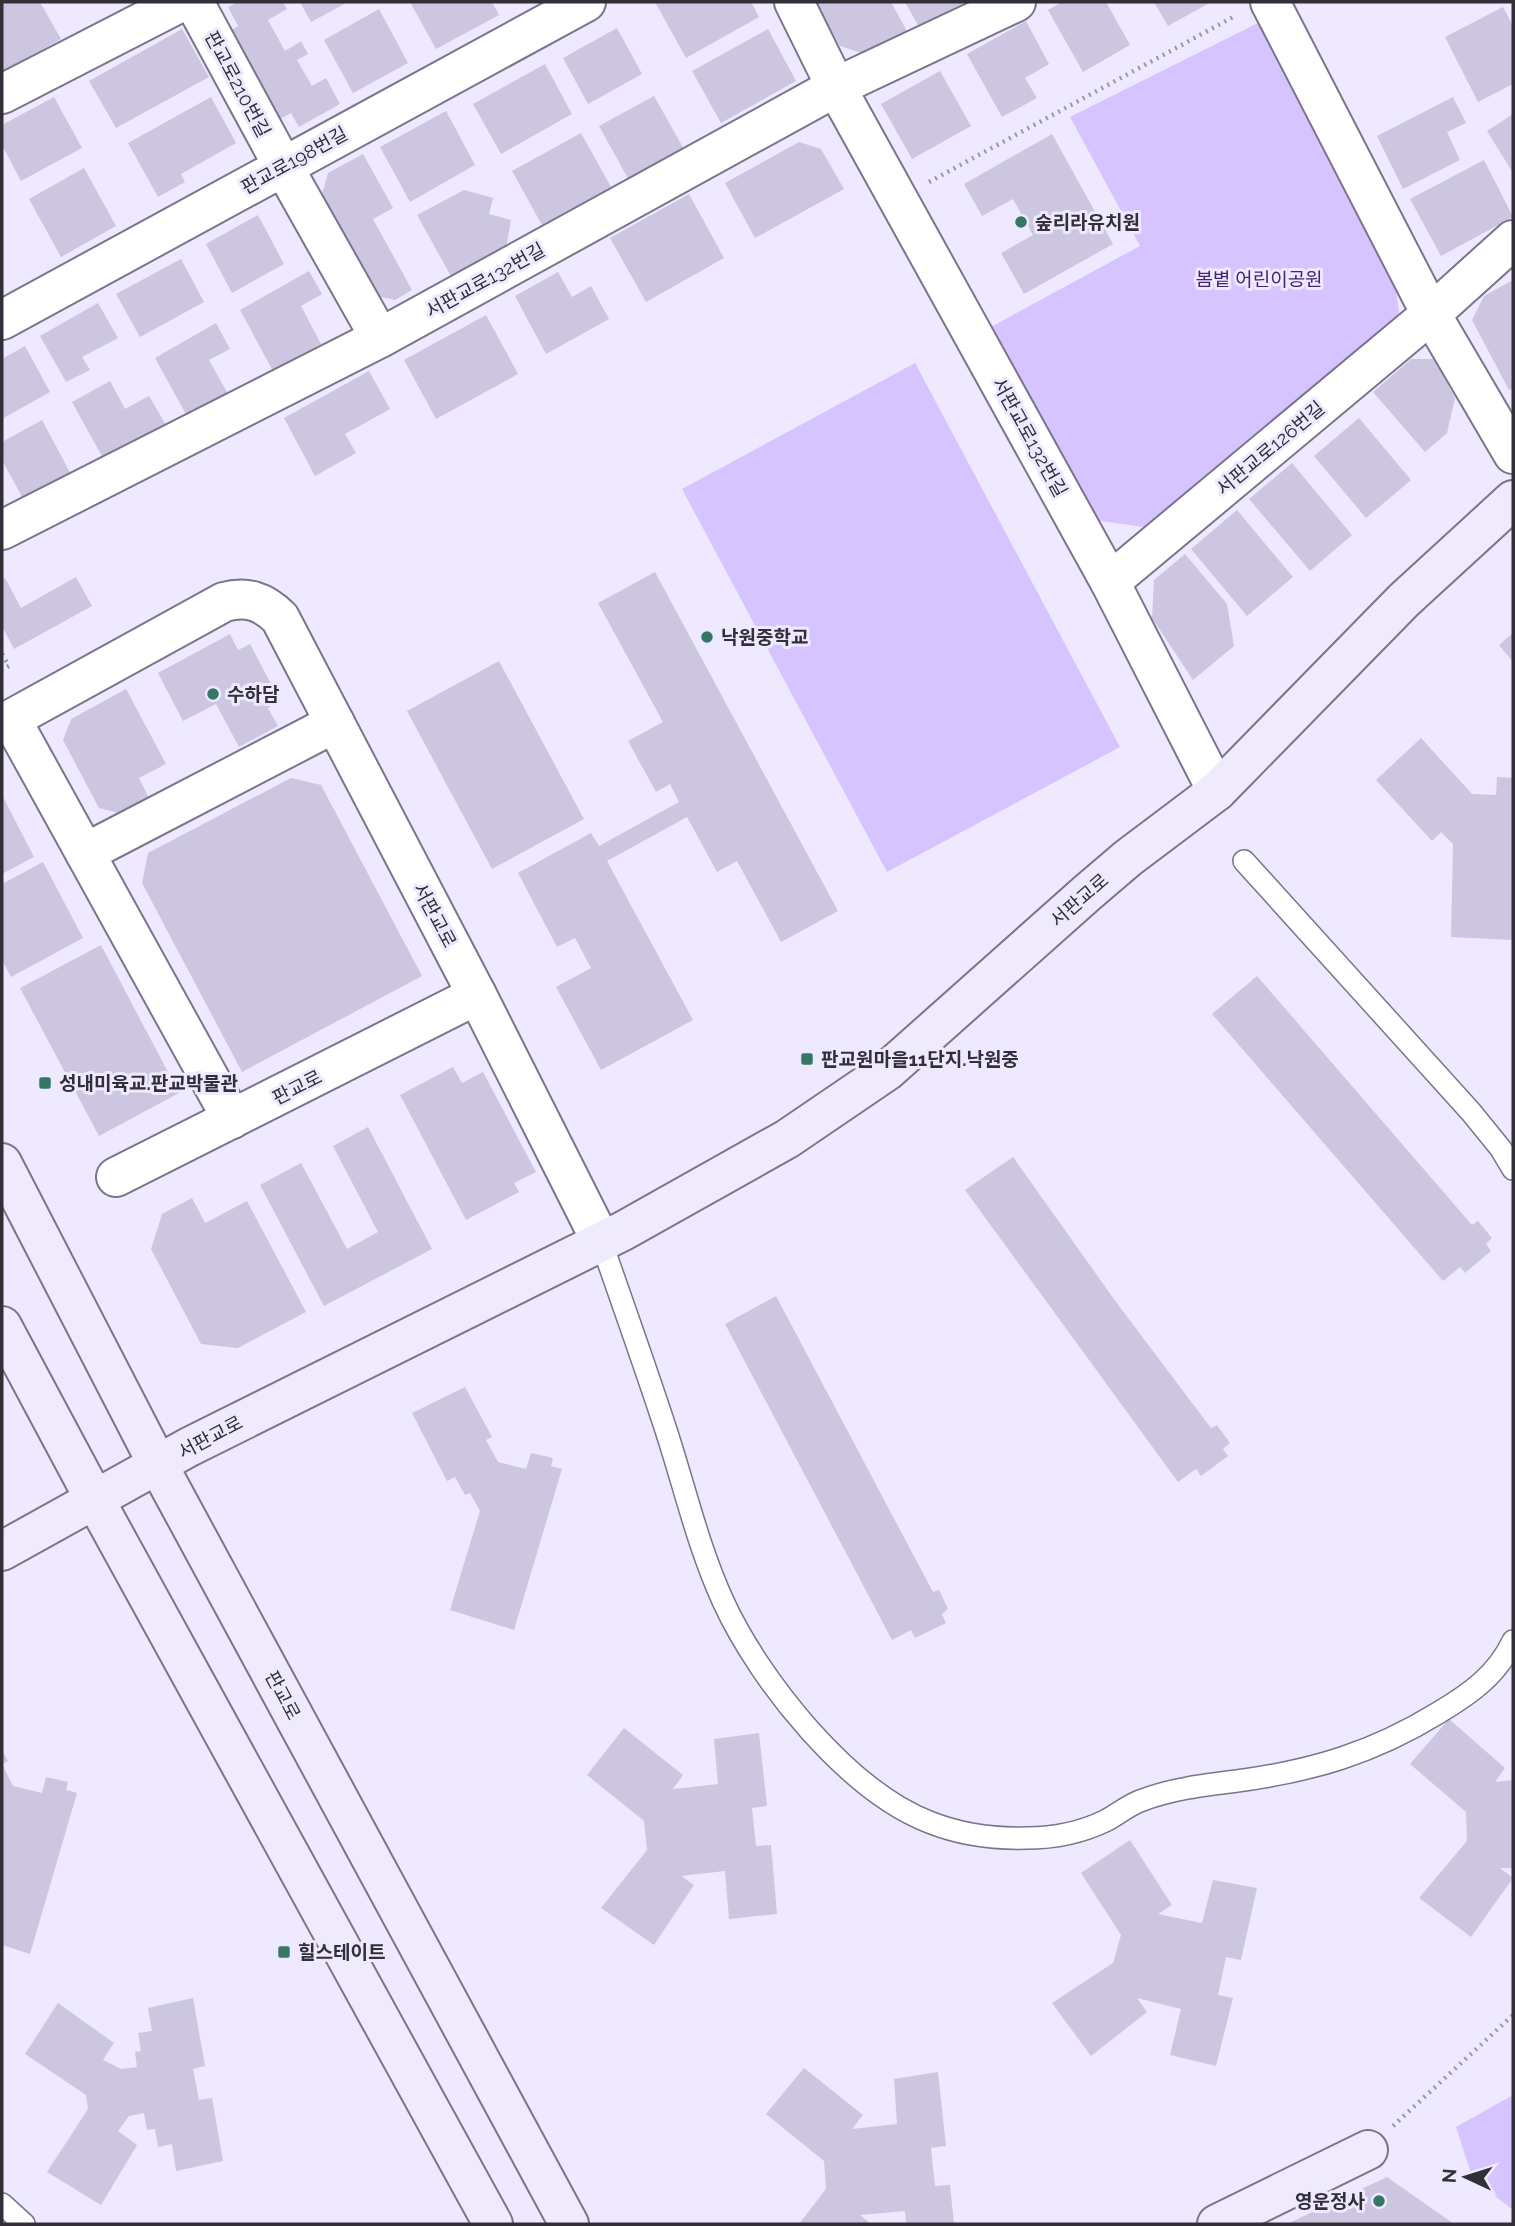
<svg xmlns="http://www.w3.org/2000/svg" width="1515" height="2226" viewBox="0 0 1515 2226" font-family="Raleway,'Noto Sans KR',sans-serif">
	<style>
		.green { fill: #d5c4ff }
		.building { fill: #cdc6e0 }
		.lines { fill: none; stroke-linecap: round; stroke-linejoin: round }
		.lane-casing { stroke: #7b748b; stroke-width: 24 }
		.street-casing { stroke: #7b748b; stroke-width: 42 }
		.secondary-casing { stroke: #7b748b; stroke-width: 42 }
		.path { stroke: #9b97a7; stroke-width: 4.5; stroke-dasharray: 2 5; stroke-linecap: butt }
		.lane { stroke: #fff; stroke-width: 21 }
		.street { stroke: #fff; stroke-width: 38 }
		.secondary { stroke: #efeafc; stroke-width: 38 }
		.poi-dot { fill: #357665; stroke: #eee9fe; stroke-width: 2.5 }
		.labels { text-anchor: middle; stroke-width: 6; stroke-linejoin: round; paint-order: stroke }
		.street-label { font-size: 19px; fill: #322f39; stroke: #eee9fe }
		.poi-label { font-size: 19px; font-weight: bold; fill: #322f39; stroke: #eee9fe; text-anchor: start }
		.park-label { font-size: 19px; fill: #432571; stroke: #eee9fe }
	</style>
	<rect width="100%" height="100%" fill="#eee9fe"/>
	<g class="green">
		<polygon points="1266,19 1394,276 1400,319 1151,528 1094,520 989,328 1140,246 1070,117"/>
		<polygon points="915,363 1120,747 887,872 682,489"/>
		<polygon points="1513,2095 1513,2210 1473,2179 1456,2127"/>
	</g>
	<g class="building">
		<polygon points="2,2 40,2 61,39 2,72"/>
		<polygon points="238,2 283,2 287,9 268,20 285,51 301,41 308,54 297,60 312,86 326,78 340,104 299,127 291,113 278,120 230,31 238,26 228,7"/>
		<polygon points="300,2 348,2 311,22"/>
		<polygon points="410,2 492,2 499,15 436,49"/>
		<polygon points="655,2 751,2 759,17 686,58"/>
		<polygon points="815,2 891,2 908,33 868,55 840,46"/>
		<polygon points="905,2 965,2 919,27"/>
		<polygon points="1062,2 1106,2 1130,45 1083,72 1048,10"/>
		<polygon points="1154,2 1211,2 1168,26"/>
		<polygon points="1503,7 1513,26 1513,84 1478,102 1445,37"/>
		<polygon points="379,9 408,63 353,93 324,40"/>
		<polygon points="1026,21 1049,64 1025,78 1037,98 1002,117 967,54"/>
		<polygon points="617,28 642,74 588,104 563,58"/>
		<polygon points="182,29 209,77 116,128 89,81"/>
		<polygon points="768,29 796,81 721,123 692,71"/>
		<polygon points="545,64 572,114 501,154 473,104"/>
		<polygon points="940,71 971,126 912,159 881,104"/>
		<polygon points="654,96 685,151 630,182 599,126"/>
		<polygon points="54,97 82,148 21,181 2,145 2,125"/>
		<polygon points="211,97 236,143 181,174 185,182 158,197 128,143"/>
		<polygon points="1453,97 1466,123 1447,132 1460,160 1403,189 1377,136"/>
		<polygon points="446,111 475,165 410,202 380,147"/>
		<polygon points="1513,114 1513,173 1487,131"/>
		<polygon points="581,133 611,187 542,225 512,171"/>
		<polygon points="1052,134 1113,244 1024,294 1001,253 1033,235 1013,199 982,216 964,184"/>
		<polygon points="799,142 821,149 844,189 755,238 725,183"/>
		<polygon points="363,154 393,208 373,219 412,290 395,300 372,295 320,201 328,173"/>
		<polygon points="1484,160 1513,217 1441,256 1410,199"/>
		<polygon points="84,168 116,226 61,257 29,199"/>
		<polygon points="464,190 493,198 489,214 511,220 506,248 452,278 417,215"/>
		<polygon points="689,194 724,258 646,302 610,238"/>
		<polygon points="258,215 284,264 232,293 206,244"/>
		<polygon points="181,259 204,302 140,337 116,294"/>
		<polygon points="309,271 322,294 301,306 321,344 273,371 240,310"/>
		<polygon points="558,272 572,297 591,286 609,319 546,354 515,296"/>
		<polygon points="1513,280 1513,388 1509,390 1472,320 1484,296"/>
		<polygon points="98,303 118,338 82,357 90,370 66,382 40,336"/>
		<polygon points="486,315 518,374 436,419 404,360"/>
		<polygon points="216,323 230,349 209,360 228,394 187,416 155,358"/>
		<polygon points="25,346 50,392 2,419 2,359"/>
		<polygon points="1411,359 1434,359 1455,398 1447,433 1425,452 1373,392"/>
		<polygon points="369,371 390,409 345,434 356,453 315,476 284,418"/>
		<polygon points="110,381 125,409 149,396 166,425 104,460 72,402"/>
		<polygon points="1359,418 1411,480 1366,518 1314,456"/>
		<polygon points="42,420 73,478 26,504 2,460 2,442"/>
		<polygon points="1292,463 1352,535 1310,571 1249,499"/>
		<polygon points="1237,510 1293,577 1247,616 1191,549"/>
		<polygon points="1185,554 1227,604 1234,646 1193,680 1152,618 1154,580"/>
		<polygon points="655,572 838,911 781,942 737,861 717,872 687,817 607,861 693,1020 601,1070 556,987 591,968 575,938 557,947 518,873 591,833 599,846 679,802 670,784 656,792 628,741 663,722 598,603"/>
		<polygon points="76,577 92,606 14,649 2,626 2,579 5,578 21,608"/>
		<polygon points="1513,633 1513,662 1499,645"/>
		<polygon points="230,634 238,650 250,644 280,701 268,708 278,726 239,747 216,704 183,721 158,673"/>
		<polygon points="499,661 584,819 492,869 407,711"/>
		<polygon points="126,689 166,764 139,778 150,800 123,814 99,808 63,740 71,719"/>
		<polygon points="1421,738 1472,794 1496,795 1497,777 1513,778 1513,940 1451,937 1453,844 1441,832 1432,841 1376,780"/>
		<polygon points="291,778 321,785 422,976 242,1072 142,883 148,853"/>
		<polygon points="2,795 34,857 2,874"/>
		<polygon points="43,862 83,938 11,977 2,960 2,884"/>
		<polygon points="101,945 179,1093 99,1136 20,988"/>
		<polygon points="1257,976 1472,1225 1478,1221 1492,1238 1486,1244 1491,1251 1465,1273 1460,1267 1443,1281 1212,1014"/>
		<polygon points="453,1067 462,1083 483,1072 536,1172 514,1183 519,1192 466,1220 400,1095"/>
		<polygon points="368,1127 432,1249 324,1306 260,1185 301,1163 347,1249 378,1232 333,1146"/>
		<polygon points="1013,1157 1116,1302 1211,1428 1217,1425 1230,1443 1223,1449 1228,1456 1201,1476 1196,1469 1178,1482 965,1190"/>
		<polygon points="192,1198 205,1223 247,1201 306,1312 238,1348 201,1344 151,1249 162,1214"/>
		<polygon points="776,1296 933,1592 939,1590 948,1609 942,1614 946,1623 915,1638 911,1630 892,1640 725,1324"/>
		<polygon points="465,1387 492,1437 486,1440 498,1462 526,1469 531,1453 553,1458 551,1466 562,1469 514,1630 450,1610 480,1511 470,1493 465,1495 455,1477 447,1481 412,1413"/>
		<polygon points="1449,1719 1505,1768 1495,1782 1513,1780 1513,1868 1500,1868 1513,1878 1471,1937 1419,1898 1467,1841 1466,1812 1410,1764"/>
		<polygon points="624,1728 683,1775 673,1789 718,1784 714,1739 759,1733 767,1806 752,1808 756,1846 771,1845 777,1914 729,1919 725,1871 681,1876 694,1885 654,1945 601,1908 647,1850 644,1821 587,1775"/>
		<polygon points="2,1750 8,1761 2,1764 13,1786 42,1793 46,1777 68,1782 66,1790 77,1793 30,1954 2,1945"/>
		<polygon points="1130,1840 1172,1905 1158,1914 1202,1923 1213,1880 1257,1888 1241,1960 1226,1957 1218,1995 1233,1998 1216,2066 1170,2055 1181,2009 1137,1998 1147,2012 1091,2056 1052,2003 1113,1963 1121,1935 1081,1873"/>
		<polygon points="193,1998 205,2066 193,2069 199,2100 212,2098 223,2161 176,2171 172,2144 158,2147 155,2129 147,2130 144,2113 129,2116 118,2131 137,2145 101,2205 47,2172 88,2109 86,2095 25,2054 58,2003 114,2043 103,2060 121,2069 137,2067 135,2052 141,2051 138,2033 152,2031 148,2008"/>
		<polygon points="804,2068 863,2115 852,2129 897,2124 894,2079 938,2072 946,2146 931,2148 935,2186 950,2185 954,2224 906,2224 905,2211 860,2215 871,2224 799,2224 826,2189 824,2161 766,2114"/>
		<polygon points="1387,2177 1454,2224 1287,2224"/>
	</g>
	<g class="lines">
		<g class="lane-casing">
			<g id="lane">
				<polyline points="1244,861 1471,1112 1501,1149 1513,1169"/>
				<path d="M601 1241C622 1302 644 1363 664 1424 684 1484 697 1544 723 1601 759 1680 847 1790 929 1822 959 1834 995 1839 1027 1838 1055 1838 1080 1833 1105 1821 1117 1815 1127 1806 1140 1801 1171 1789 1204 1785 1237 1781 1312 1771 1373 1753 1438 1713 1470 1694 1497 1675 1513 1641"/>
				<polyline points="2,2204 24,2224"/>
			</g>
		</g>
		<g class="street-casing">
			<g id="street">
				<polyline points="194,2 283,166 380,338"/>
				<polyline points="794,2 836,87 1110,582 1217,791"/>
				<polyline points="1270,2 1431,314 1513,454"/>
				<polyline points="2,94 181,2"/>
				<polyline points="2,320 586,2"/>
				<polyline points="2,530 380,338 836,87 1016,2"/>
				<polyline points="1110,582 1431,314 1513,240"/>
				<polyline points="11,719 232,1119"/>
				<path d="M2 724 224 602C247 596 263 601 280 618L477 995 601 1241"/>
				<polyline points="85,853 335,723"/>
				<polyline points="116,1177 477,995"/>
			</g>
		</g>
		<g class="secondary-casing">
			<g id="secondary">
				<polyline points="2,1163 158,1465 569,2224"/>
				<polyline points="2,1326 95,1500 493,2224"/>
				<polyline points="2,1551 189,1447 623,1231 787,1139 887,1071 1087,893 1128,858 1217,791 1404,600 1513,500"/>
				<polyline points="1217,2224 1368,2150"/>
			</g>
		</g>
		<g class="path">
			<polyline points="929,182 1235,16"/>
			<polyline points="2,654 9,666 2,670"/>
			<polyline points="1393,2126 1513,2015"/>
		</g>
		<use href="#lane" class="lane"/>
		<use href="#street" class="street"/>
		<use href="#secondary" class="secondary"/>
	</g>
	<g class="poi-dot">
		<circle cx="1021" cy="222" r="7"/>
		<circle cx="707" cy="637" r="7"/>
		<circle cx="213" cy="694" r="7"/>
		<rect x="800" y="1052" width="14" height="14" rx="3.5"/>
		<rect x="38" y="1076" width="14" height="14" rx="3.5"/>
		<rect x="277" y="1945" width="14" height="14" rx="3.5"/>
		<circle cx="1379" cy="2201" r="7"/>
	</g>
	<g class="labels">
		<g class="street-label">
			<text transform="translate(238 84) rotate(62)" y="7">판교로210번길</text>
			<text transform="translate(294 160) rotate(-29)" y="7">판교로198번길</text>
			<text transform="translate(485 280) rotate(-29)" y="7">서판교로132번길</text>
			<text transform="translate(1030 437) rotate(61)" y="7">서판교로132번길</text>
			<text transform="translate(1270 448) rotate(-40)" y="7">서판교로126번길</text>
			<text transform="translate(1079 900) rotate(-41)" y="7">서판교로</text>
			<text transform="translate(435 915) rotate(62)" y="7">서판교로</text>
			<text transform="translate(297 1087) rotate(-27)" y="7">판교로</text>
			<text transform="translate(210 1437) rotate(-28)" y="7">서판교로</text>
			<text transform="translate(283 1695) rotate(62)" y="7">판교로</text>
		</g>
		<g class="poi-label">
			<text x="1035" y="229">숲리라유치원</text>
			<text x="721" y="644">낙원중학교</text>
			<text x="227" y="701">수하담</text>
			<text x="821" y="1066">판교원마을11단지.낙원중</text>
			<text x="59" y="1090">성내미육교.판교박물관</text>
			<text x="298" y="1959">힐스테이트</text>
			<text x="1365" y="2208" text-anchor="end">영운정사</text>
		</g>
		<g class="park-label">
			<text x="1259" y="286">봄볕 어린이공원</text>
		</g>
	</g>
	<rect width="1515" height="2226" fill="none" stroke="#322f39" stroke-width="7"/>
	<g transform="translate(1466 2177) rotate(274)" stroke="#eee9fe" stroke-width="5" paint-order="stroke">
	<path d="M0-5L12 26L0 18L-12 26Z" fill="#322f39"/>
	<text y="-10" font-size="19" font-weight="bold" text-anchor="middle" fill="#322f39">N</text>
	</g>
</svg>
